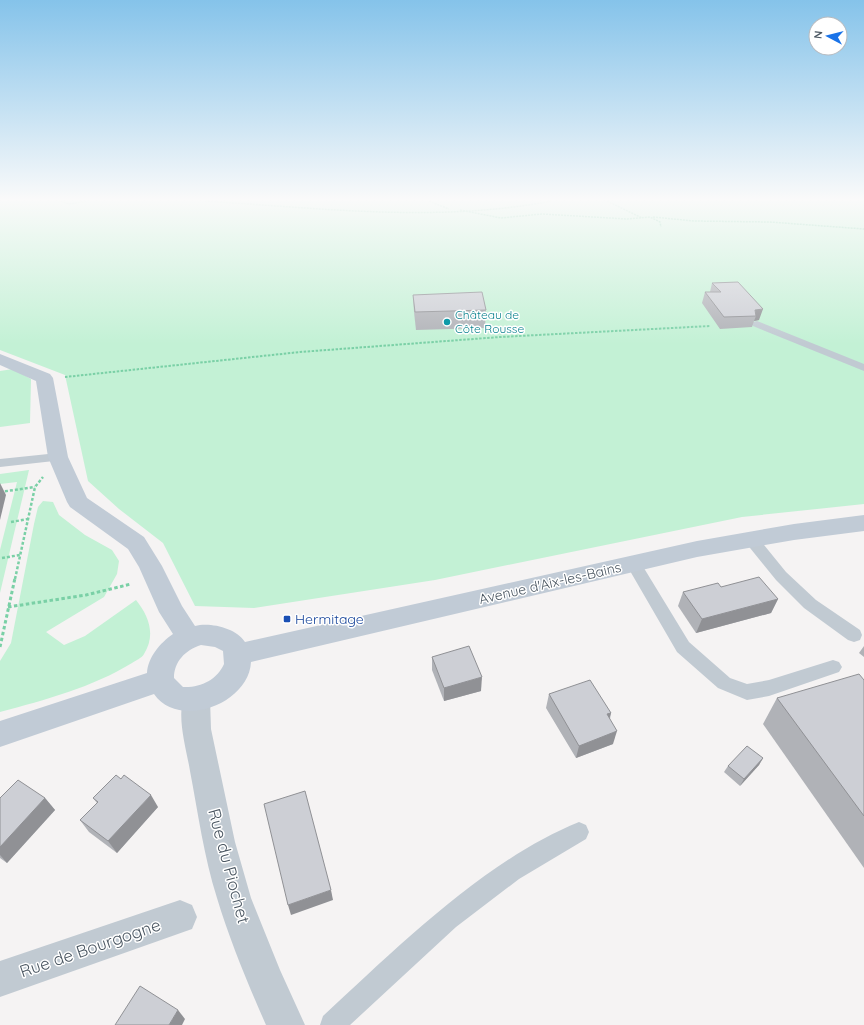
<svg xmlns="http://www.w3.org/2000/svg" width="864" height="1025" viewBox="0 0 864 1025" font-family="Quicksand,sans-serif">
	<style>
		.green { fill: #c3f1d5 }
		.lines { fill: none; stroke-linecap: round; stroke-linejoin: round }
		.path-far3 { stroke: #7ad0a6; stroke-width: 1.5; stroke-dasharray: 2 1; stroke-linecap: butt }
		.path-far2 { stroke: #7ad0a6; stroke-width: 2; stroke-dasharray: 2.5 1.5; stroke-linecap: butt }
		.path-far1 { stroke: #7ad0a6; stroke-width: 2.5; stroke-dasharray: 3 2; stroke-linecap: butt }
		.path { stroke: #7ad0a6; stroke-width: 3; stroke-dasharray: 3.5 2.5; stroke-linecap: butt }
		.service { fill: #c1cad2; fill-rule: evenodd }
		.minor { fill: #c1cad2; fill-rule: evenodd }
		.tertiary { fill: #c1cad2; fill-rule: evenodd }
		.secondary { fill: #c1cbd6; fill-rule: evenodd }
		.wall { fill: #b0b2b7 }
		.shaded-wall { fill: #909195 }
		.building { fill: #cdcfd5; stroke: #909195 }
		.culture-dot { fill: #0f9aa8; stroke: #fff; stroke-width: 1.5 }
		.transit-dot { fill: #1a4fb4; stroke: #fff; stroke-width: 1.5 }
		.labels { text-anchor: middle; stroke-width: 3; stroke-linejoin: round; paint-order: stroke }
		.far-culture-label { font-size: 12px; fill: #0d838f; stroke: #fff; text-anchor: start }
		.street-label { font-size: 14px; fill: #4a5661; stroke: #fff }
		.transit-label { font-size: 14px; fill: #164399; stroke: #fff; text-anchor: start }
		.near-street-label { font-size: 17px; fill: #4a5661; stroke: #fff }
	</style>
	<rect width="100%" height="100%" fill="#f5f3f3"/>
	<g class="green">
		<polygon points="0,201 864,201 864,504 742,517 435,580 254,608 195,606 163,543 119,509 88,481 65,375 0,350"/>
		<polygon points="13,369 31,379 30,423 0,427 0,371"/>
		<polygon points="29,470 0,593 0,550 17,482 0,484 0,474"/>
		<path d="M43 501 53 502 59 515 85 535 112 550 119 561 117 574 104 597 46 632 64 645 85 636 136 600C149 616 156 635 144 654 142 658 136 660 132 663 93 687 45 700 0 712V661L11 643 34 524 38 507Z"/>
	</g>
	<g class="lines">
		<g class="path-far3">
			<polyline points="61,201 69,204 87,201"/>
			<path d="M205 201C319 208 438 223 551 201"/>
			<polyline points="429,201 449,209"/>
			<polyline points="607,201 642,218"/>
			<polyline points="460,210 501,218 542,214 627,219 650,217 660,222 661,227"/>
			<polyline points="653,217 694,221 770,222 864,229"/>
		</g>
		<polyline class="path-far2" points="65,377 300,352 500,337 710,326"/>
		<g class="path-far1">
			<polyline points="0,492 35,487"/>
			<polyline points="11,522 28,519"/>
			<polyline points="2,558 20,555"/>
			<polyline points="15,579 35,487 43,477"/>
		</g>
		<g class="path">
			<polyline points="8,607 86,595 131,584"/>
			<polyline points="0,647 15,578"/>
		</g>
		<g class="service">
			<polygon points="757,321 864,364 864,371 753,326 752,324 753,322"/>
			<polygon points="58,453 63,454 64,457 63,460 0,467 0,459"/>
			<polygon points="751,534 756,535 786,572 816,600 860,630 862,635 860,640 854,642 848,640 804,608 776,580 746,543 744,539 746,535"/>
			<polygon points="634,558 639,560 689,642 730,678 747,684 769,680 833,660 839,662 842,667 839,672 769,696 747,700 718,688 677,652 626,564 629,560"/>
			<path d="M579 822 586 825 589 832 586 839 519 879 456 927 350 1025H320L323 1016C397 948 485 860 579 822Z"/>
		</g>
		<polygon class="minor" points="180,900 192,905 197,917 192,929 0,997 0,961"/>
		<path class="tertiary" d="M196 687 206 690 210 699 211 729 235 842 251 898 280 970 305 1025H266C248 984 230 941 217 898 204 857 198 813 190 771 186 746 175 714 186 690Z"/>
		<path class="secondary" d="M0 354 50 374 53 378 68 457 87 498 144 537 162 566 182 606 195 626C210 622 236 628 245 642L697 541 794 524 864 515V531L794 540 697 557 251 662C249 704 179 730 154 694L0 747V721L147 673C148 657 160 643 173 634L159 612 139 567 128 549 70 507 67 502 48 457 36 381 0 365ZM201 645 215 647 223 651 224 664C217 680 200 688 183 687L174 678C174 662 185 650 201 645Z"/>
	</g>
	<g class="wall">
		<polygon points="738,282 759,320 754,321 752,327 720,329 702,303 705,292 710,292 712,283"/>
		<polygon points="413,295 486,310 485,328 416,330 414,312"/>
		<polygon points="721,587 778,599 771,613 696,633 678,606 683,592"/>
		<polygon points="864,646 864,657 859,653"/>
		<polygon points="432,657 481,691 444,701 432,670"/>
		<polygon points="864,680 864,868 763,724 777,698"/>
		<polygon points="549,694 611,713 610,719 613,744 576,758 546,708"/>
		<polygon points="763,758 759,765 740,786 724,772 728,766"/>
		<polygon points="0,798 45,798 55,810 7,863 0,858"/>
		<polygon points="93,798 158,807 117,853 89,832 80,820 97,803"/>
	</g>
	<g class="shaded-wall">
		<polygon points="763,309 759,320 754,321 756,316 755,310"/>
		<polygon points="0,483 6,495 0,520"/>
		<polygon points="778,599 771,613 696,633 702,619"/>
		<polygon points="482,677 481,691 444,701 444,688"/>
		<polygon points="611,713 607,726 607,714"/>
		<polygon points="617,731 613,744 576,758 579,746"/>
		<polygon points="763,758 759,765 740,786 744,779"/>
		<polygon points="151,795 158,807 117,853 108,841"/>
		<polygon points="45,798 55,810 7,863 0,855 0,847"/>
		<polygon points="331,890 333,900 291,915 288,905"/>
		<polygon points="178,1010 185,1019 182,1025 169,1025"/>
	</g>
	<g class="building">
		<polygon points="738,282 763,309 755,310 756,316 724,317 705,292 721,292 712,283"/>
		<polygon points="482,292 486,310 415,312 413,295"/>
		<polygon points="759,577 778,599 702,619 683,592 718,583 721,587"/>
		<polygon points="469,646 482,677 444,688 432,657"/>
		<polygon points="859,674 864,680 864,816 777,698"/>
		<polygon points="590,680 611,713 607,714 617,731 579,746 549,694"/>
		<polygon points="747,746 763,758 744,779 728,766"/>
		<polygon points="116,775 121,779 124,775 151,795 108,841 80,820 98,802 93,798"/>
		<polygon points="18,780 45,798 0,847 0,798"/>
		<polygon points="305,791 331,890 288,905 264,804"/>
		<polygon points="140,986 178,1010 169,1025 115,1025"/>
	</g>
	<linearGradient id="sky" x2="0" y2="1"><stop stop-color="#85c3ea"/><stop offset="0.58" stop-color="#fafafa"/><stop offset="1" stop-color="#fafafa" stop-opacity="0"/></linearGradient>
	<rect width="864" height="344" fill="url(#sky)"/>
	<circle class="culture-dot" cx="447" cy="322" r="4"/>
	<rect class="transit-dot" x="283" y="615" width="8" height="8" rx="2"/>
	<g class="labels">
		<g class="far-culture-label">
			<text x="455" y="319">Château de<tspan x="455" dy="14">Côte Rousse</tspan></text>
		</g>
		<g class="street-label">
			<text transform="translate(550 583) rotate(-13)" y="5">Avenue d'Aix-les-Bains</text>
		</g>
		<g class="transit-label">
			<text x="295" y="624">Hermitage</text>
		</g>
		<g class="near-street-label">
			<text transform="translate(229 866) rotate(75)" y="6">Rue du Piochet</text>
			<text transform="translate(90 948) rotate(-19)" y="6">Rue de Bourgogne</text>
		</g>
	</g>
	<g transform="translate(828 36) rotate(277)"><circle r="19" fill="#ffffff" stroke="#b7bbc0"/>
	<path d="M0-3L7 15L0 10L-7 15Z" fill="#1a73e8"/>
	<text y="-6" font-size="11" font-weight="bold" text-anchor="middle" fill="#4a5661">N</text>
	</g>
</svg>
